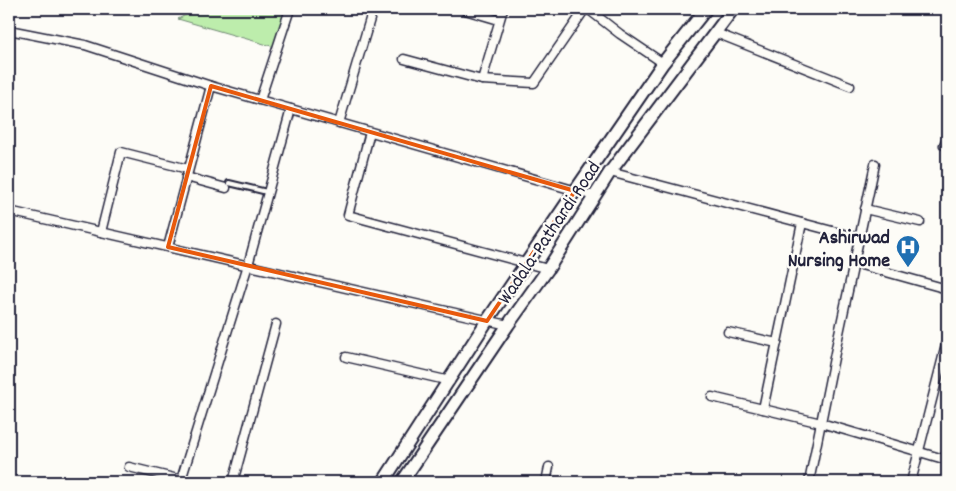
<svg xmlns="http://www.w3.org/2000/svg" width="956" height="491" viewBox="0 0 956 491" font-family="Dekko,sans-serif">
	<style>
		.green { fill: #bdedac; stroke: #708874 }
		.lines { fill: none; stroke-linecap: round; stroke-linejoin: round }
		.lane-casing { stroke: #22223b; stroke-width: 8 }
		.street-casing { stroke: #22223b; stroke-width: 11 }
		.secondary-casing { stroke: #22223b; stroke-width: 15 }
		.lane { stroke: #fdfcf7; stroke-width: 4 }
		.street { stroke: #fdfcf7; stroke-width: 8 }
		.secondary { stroke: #fdfcf7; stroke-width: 11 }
		.marked { fill: none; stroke: #e8590c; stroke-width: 4; stroke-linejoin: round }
		.labels { text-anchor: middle; stroke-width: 4.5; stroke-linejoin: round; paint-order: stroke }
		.street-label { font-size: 20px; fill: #22223b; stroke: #fdfcf7 }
		.poi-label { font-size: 20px; font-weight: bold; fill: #22223b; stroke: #fdfcf7; text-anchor: end }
	</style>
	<rect width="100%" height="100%" fill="#fdfcf7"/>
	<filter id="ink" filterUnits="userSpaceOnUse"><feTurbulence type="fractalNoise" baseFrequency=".02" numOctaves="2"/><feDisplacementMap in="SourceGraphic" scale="10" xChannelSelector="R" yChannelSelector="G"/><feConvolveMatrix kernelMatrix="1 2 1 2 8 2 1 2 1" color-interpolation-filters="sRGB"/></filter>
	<g filter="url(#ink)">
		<polygon class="green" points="197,9 290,9 278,48 178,19"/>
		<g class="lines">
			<g class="lane-casing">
				<polyline id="lane" points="229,183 267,192"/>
			</g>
			<g class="street-casing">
				<g id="street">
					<polyline points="588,9 620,34 663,63"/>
					<polyline points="465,10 499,20"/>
					<polyline points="9,30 85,45 211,86 594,196"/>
					<polyline points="716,33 850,86"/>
					<polyline points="404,59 482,80 534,83 585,9"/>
					<polyline points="482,80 503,9"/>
					<polyline points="260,100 290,9"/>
					<polyline points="339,123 373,9"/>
					<polyline points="370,132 348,215 548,269"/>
					<polyline points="947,138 944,145 947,147"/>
					<polyline points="610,172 802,223 763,409 821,423 947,460"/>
					<polyline points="186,177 226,188"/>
					<polyline points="865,209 920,222"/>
					<polyline points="9,211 508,325"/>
					<polyline points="802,223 859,238"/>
					<polyline points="101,232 121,152 188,169"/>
					<polyline points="168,247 211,86"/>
					<polyline points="854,263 947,289"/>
					<polyline points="728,332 777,343"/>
					<polyline points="346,357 450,381"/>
					<polyline points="712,397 763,409"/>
					<polyline points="129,467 190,482"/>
					<polyline points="181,480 248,265 291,109"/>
					<polyline points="233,482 276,324"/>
					<polyline points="546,482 549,467"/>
					<polyline points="809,482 838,338 875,164"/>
					<polyline points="911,482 947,341"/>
				</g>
			</g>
			<g class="secondary-casing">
				<g id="secondary">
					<polyline points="383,482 487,321 575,191 663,63 706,9"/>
					<polyline points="402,482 508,325 548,269 610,172 733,9"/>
				</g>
			</g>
			<use href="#lane" class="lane"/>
			<use href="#street" class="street"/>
			<use href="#secondary" class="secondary"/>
		</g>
	</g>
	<path class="marked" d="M211 86 575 191 487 321 168 247Z"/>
	<defs>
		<g id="hospital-pin" transform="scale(1.25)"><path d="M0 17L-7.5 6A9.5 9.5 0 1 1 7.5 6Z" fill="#1f6fb2" stroke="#fdfcf7"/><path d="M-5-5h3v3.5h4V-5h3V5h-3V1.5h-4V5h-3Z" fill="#fff"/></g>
	</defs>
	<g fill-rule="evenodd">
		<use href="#hospital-pin" x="908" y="247"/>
	</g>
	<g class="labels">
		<g class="street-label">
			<text transform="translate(548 232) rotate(-56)" y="7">Wadala-Pathardi Road</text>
		</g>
		<g class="poi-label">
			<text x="890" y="243">Ashirwad<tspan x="890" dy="23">Nursing Home</tspan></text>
		</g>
	</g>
	<rect width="956" height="491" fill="none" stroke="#fdfcf7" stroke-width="30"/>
	<rect x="15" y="15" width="926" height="461" fill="none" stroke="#22223b" stroke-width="2" filter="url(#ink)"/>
</svg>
